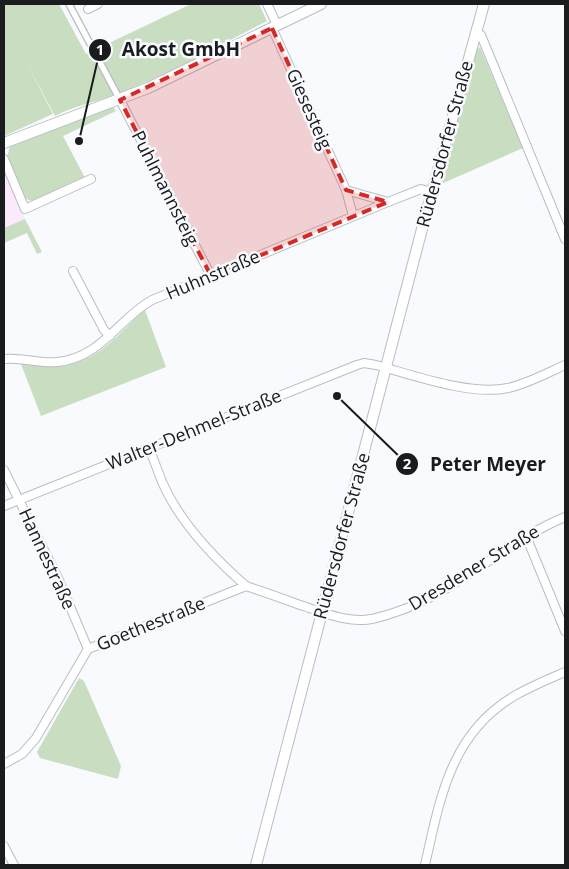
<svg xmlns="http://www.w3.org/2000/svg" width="569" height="869" viewBox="0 0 569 869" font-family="'Open Sans',sans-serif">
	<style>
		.education { fill: #fbeafc }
		.green { fill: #c9dec1 }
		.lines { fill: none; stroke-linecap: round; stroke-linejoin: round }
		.pedestrian-casing { stroke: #b8bdc5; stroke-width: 8 }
		.minor-casing { stroke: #b8bdc5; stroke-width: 10 }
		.tertiary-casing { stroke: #b8bdc5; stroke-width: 12 }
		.pedestrian { stroke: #fff; stroke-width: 5.5 }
		.minor { stroke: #fff; stroke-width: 8 }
		.tertiary { stroke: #fff; stroke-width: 10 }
		.marked { fill: #d62828; fill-opacity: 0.2; stroke: #d62828; stroke-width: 4; stroke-dasharray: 10 6; stroke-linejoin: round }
		.labels { text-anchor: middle; stroke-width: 5; stroke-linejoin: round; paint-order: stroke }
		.street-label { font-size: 18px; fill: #191b1e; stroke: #f8fafe }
		.leader { fill: none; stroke: #191b1e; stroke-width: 2 }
		.callout-dot { fill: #191b1e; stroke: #f8fafe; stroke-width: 2 }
		.mark-label { font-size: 15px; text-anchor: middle; font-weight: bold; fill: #fff }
		.callout-label { font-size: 19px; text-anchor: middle; font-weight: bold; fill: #191b1e; stroke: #f8fafe; stroke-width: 5; stroke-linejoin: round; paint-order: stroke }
	</style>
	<rect width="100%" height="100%" fill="#f8fafe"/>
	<polygon class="education" points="4,170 25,219 4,228"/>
	<g class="green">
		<path d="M4 4H59L86 54 191 4H259L267 21C222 44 177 69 130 89 106 100 78 104 55 116L25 60 53 114 4 136Z"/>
		<polygon points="480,47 523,148 441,184 476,50"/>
		<polygon points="112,106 116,111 63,136 85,178 33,201 28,200 23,195 7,158 10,145"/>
		<polygon points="25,219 42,252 37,254 27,233 4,243 4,228"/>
		<path d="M145 310 166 367 41 416 21 364C59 368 81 368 111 342 123 332 132 320 145 310Z"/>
		<polygon points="79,678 84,681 121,766 118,779 40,758 37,752"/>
	</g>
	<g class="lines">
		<g class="pedestrian-casing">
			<polyline id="pedestrian" points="69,4 120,100"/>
		</g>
		<g class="minor-casing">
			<g id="minor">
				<polyline points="267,4 277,25"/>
				<polyline points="88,9 98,4"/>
				<polyline points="272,28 346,190 353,216"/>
				<polyline points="476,34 481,35 565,239"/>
				<polyline points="120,100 211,276"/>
				<polyline points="4,159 25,209 91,179"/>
				<polyline points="346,190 388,202"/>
				<polyline points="73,271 104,330 110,336"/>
				<path d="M4 359C22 357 39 364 57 362 101 358 118 319 152 300L388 202 421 189 432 192"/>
				<path d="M149 448C154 460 158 472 163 484 181 524 214 558 246 586"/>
				<polyline points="4,470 58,578 88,649"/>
				<path d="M4 506 357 365 364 363 376 365C413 375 470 396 508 388 527 384 547 373 565 365"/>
				<polyline points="526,536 565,631"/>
				<path d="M4 764 22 754 36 738 88 649 246 586C264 592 282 598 300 605 320 611 342 621 363 620 373 620 383 616 393 613 457 593 504 542 565 517"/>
				<polyline points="4,846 14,865"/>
				<path d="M425 865C440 798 451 732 516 695 532 686 549 679 565 672"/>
			</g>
		</g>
		<g class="tertiary-casing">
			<g id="tertiary">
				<polyline points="4,143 148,88 321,4"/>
				<polyline points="256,865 428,206 484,4"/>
			</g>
		</g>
		<use href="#pedestrian" class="pedestrian"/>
		<use href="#minor" class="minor"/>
		<use href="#tertiary" class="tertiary"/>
	</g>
	<path class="marked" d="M272 28 346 190 388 202 211 276 120 100Z"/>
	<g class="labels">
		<g class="street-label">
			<text transform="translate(309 109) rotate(66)" y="6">Giesesteig</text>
			<text transform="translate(445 144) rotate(-75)" y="6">Rüdersdorfer Straße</text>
			<text transform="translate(165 188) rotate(63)" y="6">Puhlmannsteig</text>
			<text transform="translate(213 275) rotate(-23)" y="6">Huhnstraße</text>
			<text transform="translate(194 430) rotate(-22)" y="6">Walter-Dehmel-Straße</text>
			<text transform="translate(342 536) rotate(-75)" y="6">Rüdersdorfer Straße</text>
			<text transform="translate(47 559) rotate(65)" y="6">Hannestraße</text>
			<text transform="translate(474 568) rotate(-31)" y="6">Dresdener Straße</text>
			<text transform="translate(151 624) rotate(-22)" y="6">Goethestraße</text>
		</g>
	</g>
	<path class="leader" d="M79 141L100 50M337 396L407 464"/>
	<g class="callout-dot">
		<circle cx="79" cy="141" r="5"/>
		<circle cx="337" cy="396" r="5"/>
		<circle cx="100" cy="50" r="12"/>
		<circle cx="407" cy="464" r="12"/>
	</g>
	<g class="mark-label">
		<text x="100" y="55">1</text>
		<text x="407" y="469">2</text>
	</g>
	<g class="callout-label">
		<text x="181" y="56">Akost GmbH</text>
		<text x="488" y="471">Peter Meyer</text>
	</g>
	<rect width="569" height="869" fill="none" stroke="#191b1e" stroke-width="10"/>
</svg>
